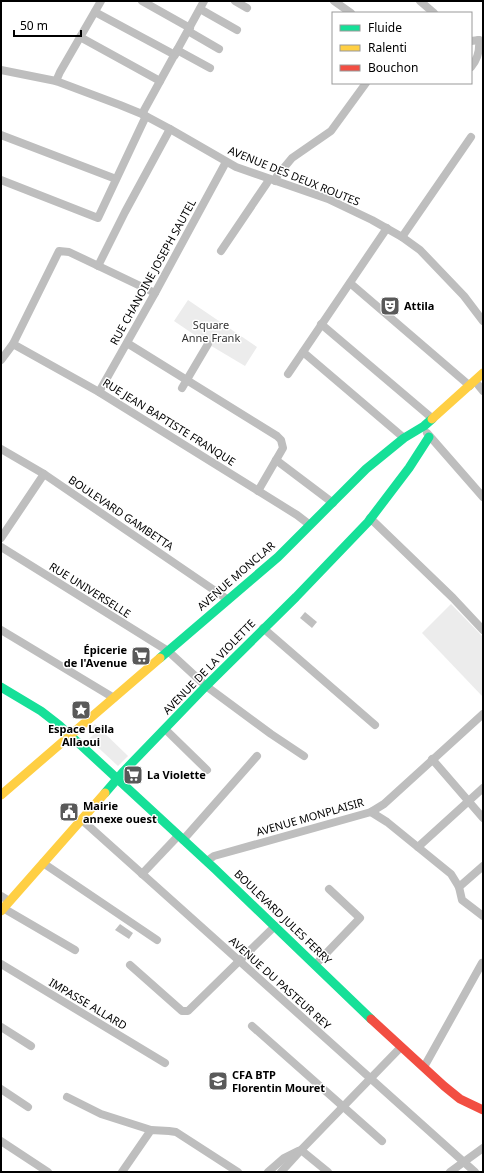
<svg xmlns="http://www.w3.org/2000/svg" width="484" height="1173" viewBox="0 0 484 1173" font-family="'Noto Sans',sans-serif">
	<style>
		.green { fill: #ececec }
		.water { fill: #bfbfbf }
		.lines { fill: none; stroke-linecap: round; stroke-linejoin: round }
		.street { stroke: #bebebe; stroke-width: 8 }
		.fast { stroke: #16e098; stroke-width: 9 }
		.slow { stroke: #ffcf43; stroke-width: 9 }
		.jam { stroke: #f24e42; stroke-width: 9 }
		.labels { text-anchor: middle; stroke-width: 3; stroke-linejoin: round; paint-order: stroke }
		.street-label { font-size: 11px; fill: #000; stroke: #fff }
		.poi-label { font-size: 11px; font-weight: bold; fill: #000; stroke: #fff; text-anchor: start }
		.park-label { font-size: 11px; fill: #333; stroke: #fff }
	</style>
	<rect width="100%" height="100%" fill="#fff"/>
	<g class="green">
		<polygon points="188,300 257,347 245,366 208,344 174,321"/>
		<polygon points="451,604 483,637 483,697 422,633"/>
		<polygon points="95,724 128,756 118,766 89,739 95,733 91,728"/>
	</g>
	<g class="water">
		<polygon points="305,612 317,622 312,628 300,618"/>
		<polygon points="120,924 133,933 129,939 115,930"/>
	</g>
	<g class="lines">
		<g class="street">
			<polyline points="142,1 190,28"/>
			<polyline points="235,1 247,8"/>
			<polyline points="334,1 351,13"/>
			<polyline points="420,1 434,13"/>
			<polyline points="200,9 237,30"/>
			<polyline points="95,12 175,55"/>
			<polyline points="188,31 219,49"/>
			<polyline points="80,37 160,81"/>
			<polyline points="471,41 479,40"/>
			<polyline points="177,50 210,68"/>
			<path d="M471 67C478 59 480 51 479 40"/>
			<polyline points="1,70 56,81 120,105 142,114 170,129 236,167 328,199 372,220 402,237 420,250 464,296 483,321"/>
			<polyline points="56,81 60,72 101,1"/>
			<polyline points="142,114 204,1"/>
			<polyline points="1,135 116,179"/>
			<polyline points="1,180 98,218 146,116"/>
			<polyline points="275,181 277,176 292,158 331,131 366,83"/>
			<polyline points="402,237 471,137"/>
			<polyline points="221,251 267,183 269,179"/>
			<polyline points="98,266 125,212 170,129"/>
			<polyline points="350,283 470,386"/>
			<polyline points="321,324 433,419"/>
			<polyline points="127,343 277,436 281,440 283,448 258,491"/>
			<polyline points="13,344 99,392 297,515 310,525"/>
			<polyline points="303,352 404,438"/>
			<polyline points="1,360 13,344 59,251 69,252 155,293"/>
			<polyline points="288,374 387,228"/>
			<polyline points="475,381 483,391"/>
			<polyline points="182,388 208,344"/>
			<polyline points="99,392 155,293 226,162"/>
			<polyline points="427,433 483,497"/>
			<polyline points="1,449 44,474 227,599"/>
			<polyline points="276,460 333,503"/>
			<polyline points="370,518 453,598 483,630"/>
			<polyline points="1,538 44,474"/>
			<polyline points="1,547 168,651 206,686 271,734 304,756"/>
			<polyline points="263,628 375,725"/>
			<polyline points="1,630 114,698"/>
			<polyline points="165,729 207,770"/>
			<polyline points="432,759 483,818"/>
			<polyline points="371,812 387,822 451,874 459,887 462,900 483,916"/>
			<polyline points="82,820 475,1172"/>
			<polyline points="183,840 257,756"/>
			<polyline points="418,847 483,788"/>
			<polyline points="207,861 214,856 371,812 384,804 483,714"/>
			<polyline points="43,863 157,940"/>
			<polyline points="142,874 178,836"/>
			<polyline points="459,887 483,866"/>
			<polyline points="1,896 9,901"/>
			<polyline points="3,908 75,950"/>
			<polyline points="1,964 165,1063"/>
			<polyline points="130,965 182,1011 188,1011 275,926"/>
			<polyline points="315,965 360,918 329,889"/>
			<polyline points="252,1026 382,1141"/>
			<polyline points="1,1027 31,1046"/>
			<polyline points="424,1067 482,963"/>
			<polyline points="1,1089 28,1107"/>
			<polyline points="67,1097 101,1114 151,1130"/>
			<polyline points="1,1141 48,1172"/>
			<polyline points="301,1150 328,1172"/>
			<polyline points="122,1172 151,1130 169,1131 176,1132 238,1172"/>
			<polyline points="268,1172 284,1158 298,1151"/>
			<polyline points="281,1172 301,1150 401,1047"/>
			<polyline points="450,1172 483,1148"/>
		</g>
		<g class="fast">
			<polyline points="160,658 278,557 366,469 404,438 424,426 432,419"/>
			<polyline points="1,687 41,711 59,725 215,869 371,1019"/>
			<polyline points="105,793 124,771 206,686 296,597 368,522 409,468 429,437"/>
		</g>
		<g class="slow">
			<polyline points="432,419 483,373"/>
			<polyline points="1,795 160,658"/>
			<polyline points="1,911 105,793"/>
		</g>
		<polyline class="jam" points="371,1019 444,1086 460,1099 483,1110"/>
	</g>
	<defs>
		<g id="theatre-square" transform="scale(1)"><rect x="-9" y="-9" width="18" height="18" rx="4" fill="#595959" stroke="#fff"/><path d="M-5-5.5Q0-4 5-5.5V0Q5 5 0 6Q-5 5-5 0ZM-3.3-2.5H-1v1.5H-3.3ZM1-2.5H3.3v1.5H1ZM-2.8 1Q0 5.5 2.8 1Z" fill="#fff"/></g>
		<g id="supermarket-square" transform="scale(1)"><rect x="-9" y="-9" width="18" height="18" rx="4" fill="#595959" stroke="#fff"/><path d="M-6-5.5h2.5l.6 2H6L4.5 2H-2.5L-4.4-4H-6ZM-1.5 3.2a1.3 1.3 0 1 0 .1 0ZM3 3.2a1.3 1.3 0 1 0 .1 0Z" fill="#fff"/></g>
		<g id="sight-square" transform="scale(1)"><rect x="-9" y="-9" width="18" height="18" rx="4" fill="#595959" stroke="#fff"/><path d="M0-6L1.8-2.2L6-1.7L2.9 1.2L3.7 5.4L0 3.3L-3.7 5.4L-2.9 1.2L-6-1.7L-1.8-2.2Z" fill="#fff"/></g>
		<g id="civic-square" transform="scale(1)"><rect x="-9" y="-9" width="18" height="18" rx="4" fill="#595959" stroke="#fff"/><path d="M-.6-6.5H3V-4.5H.6V-3L4-1V1h2V6H-6V1h2V-1L-.6-3ZM-1.2 2.5V6h2.4V2.5Z" fill="#fff"/></g>
		<g id="school-square" transform="scale(1)"><rect x="-9" y="-9" width="18" height="18" rx="4" fill="#595959" stroke="#fff"/><path d="M0-5L7-2L0 1L-7-2ZM-4 1L0 2.5L4 1V4Q0 6-4 4Z" fill="#fff"/></g>
	</defs>
	<g fill-rule="evenodd">
		<use href="#theatre-square" x="390" y="306"/>
		<use href="#supermarket-square" x="141" y="656"/>
		<use href="#sight-square" x="81" y="710"/>
		<use href="#supermarket-square" x="133" y="775"/>
		<use href="#civic-square" x="69" y="812"/>
		<use href="#school-square" x="218" y="1081"/>
	</g>
	<g class="labels">
		<g class="street-label">
			<text transform="translate(294 176) rotate(22)" y="4">AVENUE DES DEUX ROUTES</text>
			<text transform="translate(153 272) rotate(-61)" y="4">RUE CHANOINE JOSEPH SAUTEL</text>
			<text transform="translate(169 422) rotate(32)" y="4">RUE JEAN BAPTISTE FRANQUE</text>
			<text transform="translate(121 513) rotate(34)" y="4">BOULEVARD GAMBETTA</text>
			<text transform="translate(236 576) rotate(-41)" y="4">AVENUE MONCLAR</text>
			<text transform="translate(90 590) rotate(32)" y="4">RUE UNIVERSELLE</text>
			<text transform="translate(209 667) rotate(-46)" y="4">AVENUE DE LA VIOLETTE</text>
			<text transform="translate(310 817) rotate(-16)" y="4">AVENUE MONPLAISIR</text>
			<text transform="translate(283 917) rotate(44)" y="4">BOULEVARD JULES FERRY</text>
			<text transform="translate(280 983) rotate(42)" y="4">AVENUE DU PASTEUR REY</text>
			<text transform="translate(88 1004) rotate(31)" y="4">IMPASSE ALLARD</text>
		</g>
		<g class="poi-label">
			<text x="404" y="310">Attila</text>
			<text x="127" y="654" text-anchor="end">Épicerie<tspan x="127" dy="13">de l'Avenue</tspan></text>
			<text x="81" y="733" text-anchor="middle">Espace Leila<tspan x="81" dy="13">Allaoui</tspan></text>
			<text x="147" y="779">La Violette</text>
			<text x="83" y="810">Mairie<tspan x="83" dy="13">annexe ouest</tspan></text>
			<text x="232" y="1079">CFA BTP<tspan x="232" dy="13">Florentin Mouret</tspan></text>
		</g>
		<g class="park-label">
			<text x="211" y="329">Square<tspan x="211" dy="13">Anne Frank</tspan></text>
		</g>
	</g>
	<rect width="484" height="1173" fill="none" stroke="#000000" stroke-width="4"/>
	<rect x="332" y="12" width="140" height="72" fill="#ffffff" stroke="#999999"/>
	<rect x="340" y="25" width="20" height="6" fill="#16e098" stroke="#999999"/>
	<text x="368" y="32" font-size="12" fill="#000000">Fluide</text>
	<rect x="340" y="45" width="20" height="6" fill="#ffcf43" stroke="#999999"/>
	<text x="368" y="52" font-size="12" fill="#000000">Ralenti</text>
	<rect x="340" y="65" width="20" height="6" fill="#f24e42" stroke="#999999"/>
	<text x="368" y="72" font-size="12" fill="#000000">Bouchon</text>
	<path d="M14 30v6h67v-6" fill="none" stroke="#000000" stroke-width="2"/>
	<text x="20" y="30" font-size="12" fill="#000000" stroke="#ffffff" stroke-width="3" paint-order="stroke">50 m</text>
</svg>
